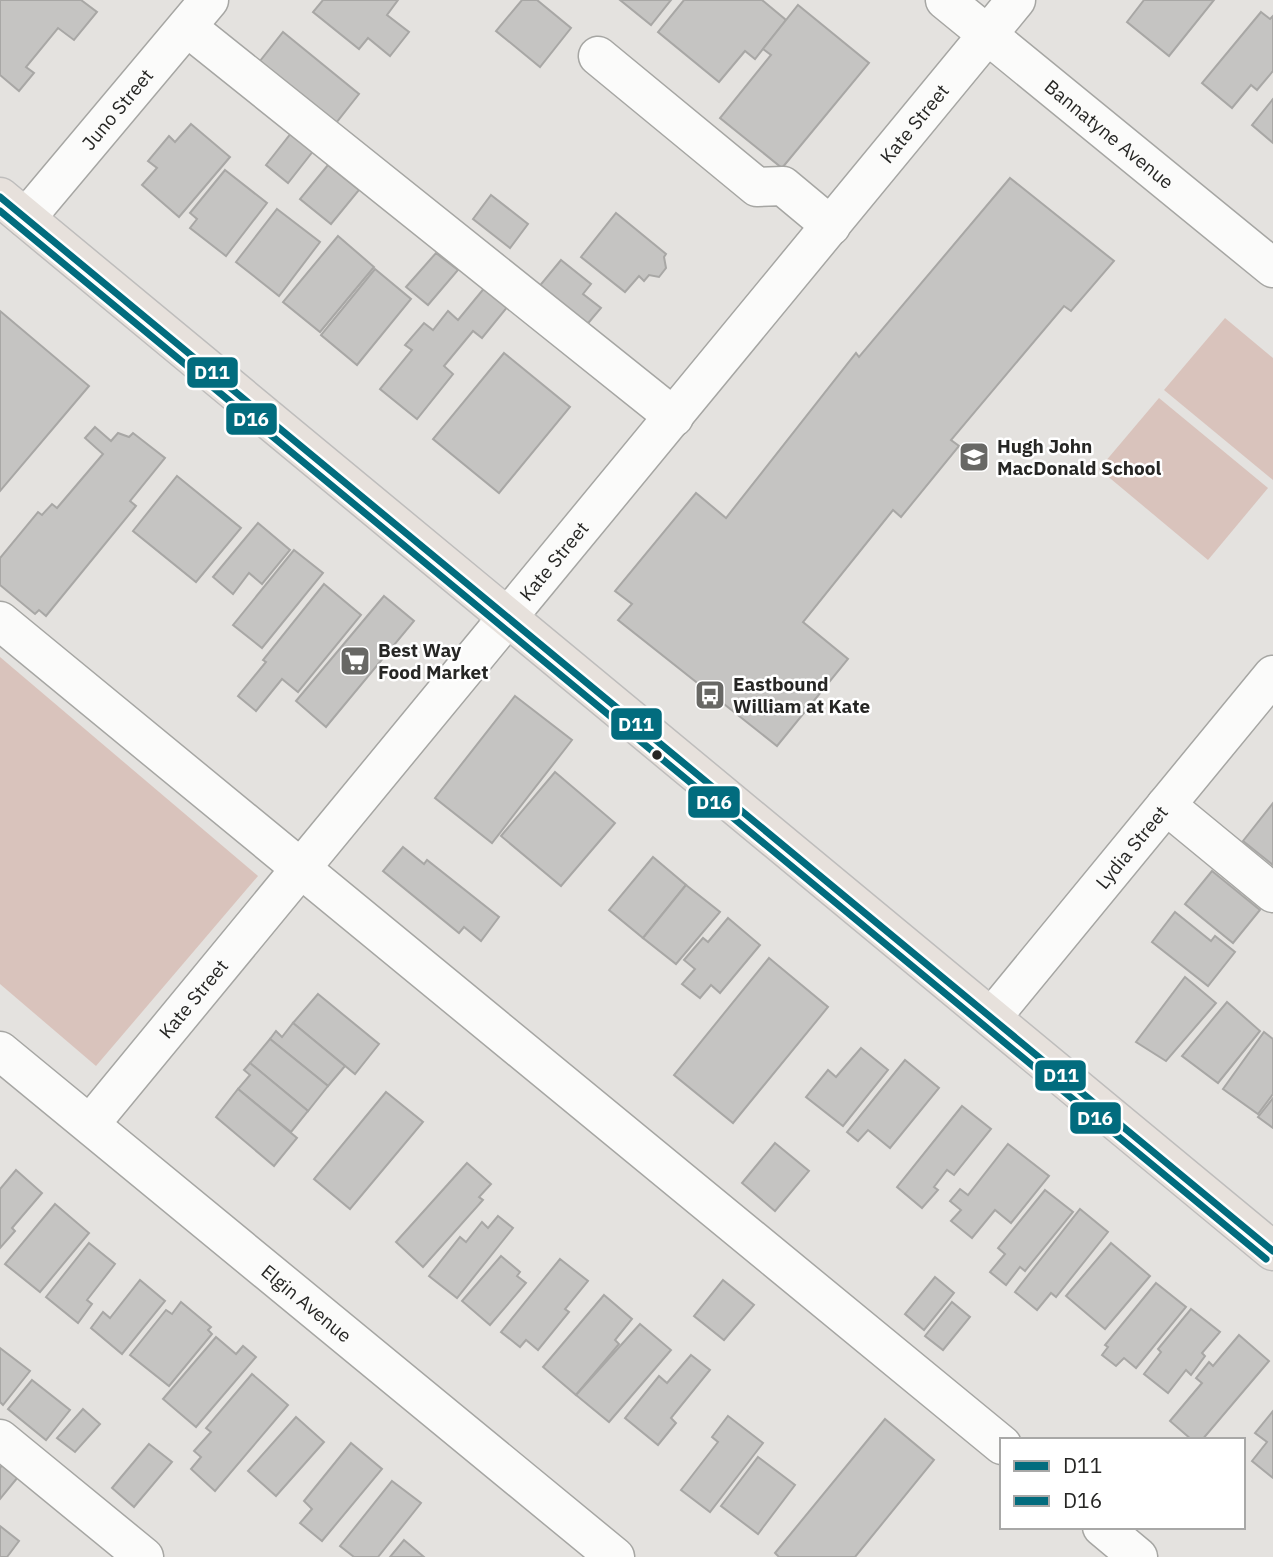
<svg xmlns="http://www.w3.org/2000/svg" width="1273" height="1557" viewBox="0 0 1273 1557" font-family="'IBM Plex Sans',sans-serif">
	<style>
		.green { fill: #d9c3bc }
		.building { fill: #c5c4c2; stroke: #a8a7a5; stroke-width: 2 }
		.lines { fill: none; stroke-linecap: round; stroke-linejoin: round }
		.minor-casing { stroke: #a6a6a3; stroke-width: 41 }
		.major-casing { stroke: #bebdbc; stroke-width: 41 }
		.minor { stroke: #fbfbfa; stroke-width: 38 }
		.major { stroke: #e7e1dc; stroke-width: 38 }
		.bus-1-casing { stroke: #fff; stroke-width: 12 }
		.bus-2-casing { stroke: #fff; stroke-width: 12 }
		.bus-1 { stroke: #026c7e; stroke-width: 7 }
		.bus-2 { stroke: #026c7e; stroke-width: 7 }
		.bus-dot { fill: #262624; stroke: #fff; stroke-width: 2.5 }
		.labels { text-anchor: middle; stroke-width: 5; stroke-linejoin: round; paint-order: stroke }
		.street-label { font-size: 19px; fill: #262624; stroke: #fff }
		.poi-label { font-size: 19px; font-weight: bold; fill: #262624; stroke: #fff; text-anchor: start }
		.line-badge { stroke: #fff; stroke-width: 2.5 }
		.badge-label { font-size: 19px; text-anchor: middle; font-weight: bold; fill: #fff }
	</style>
	<rect width="100%" height="100%" fill="#e4e2df"/>
	<g class="green">
		<polygon points="1225,318 1273,358 1273,480 1164,390"/>
		<polygon points="1159,398 1268,488 1208,560 1099,469"/>
		<polygon points="0,657 258,876 96,1066 0,984"/>
	</g>
	<g class="building">
		<polygon points="0,0 81,0 97,12 74,40 58,28 26,67 34,73 19,91 0,75"/>
		<polygon points="323,0 398,0 387,15 409,32 390,56 368,38 359,49 313,12"/>
		<polygon points="522,0 537,0 571,28 540,67 496,31"/>
		<polygon points="620,0 671,0 651,25"/>
		<polygon points="684,0 762,0 786,20 755,59 745,51 719,82 658,32"/>
		<polygon points="1144,0 1214,0 1169,56 1127,22"/>
		<polygon points="798,5 869,63 782,168 720,118 771,55 763,49"/>
		<polygon points="1261,12 1270,19 1273,16 1273,71 1257,90 1251,85 1232,108 1202,83"/>
		<polygon points="283,32 359,94 336,123 260,61"/>
		<polygon points="1273,99 1273,143 1252,125"/>
		<polygon points="191,124 230,157 179,217 142,185 157,168 148,161 169,136 175,142"/>
		<polygon points="292,132 314,150 288,183 266,165"/>
		<polygon points="328,165 359,190 331,224 300,199"/>
		<polygon points="225,170 267,203 226,256 190,228 197,219 190,213"/>
		<polygon points="1010,178 1114,261 1071,311 1064,306 951,440 959,446 901,517 893,510 803,622 848,659 777,746 618,620 632,604 615,591 696,493 726,518 856,353 859,357"/>
		<polygon points="491,195 528,224 510,248 473,219"/>
		<polygon points="277,209 320,242 279,296 236,262"/>
		<polygon points="616,213 666,254 664,257 666,268 659,277 649,275 644,281 639,276 625,292 581,257"/>
		<polygon points="338,236 374,267 320,332 283,302"/>
		<polygon points="436,253 458,270 428,305 406,287"/>
		<polygon points="561,260 591,284 583,294 601,308 584,328 537,289"/>
		<polygon points="375,269 411,299 357,365 321,335"/>
		<polygon points="486,286 509,305 482,338 473,331 444,366 453,374 417,419 380,389 412,350 405,345 424,323 433,330 448,311 458,320"/>
		<polygon points="0,311 89,386 0,491"/>
		<polygon points="504,353 570,407 499,493 433,439"/>
		<polygon points="95,427 111,441 118,433 129,437 133,433 165,458 130,501 136,506 46,616 39,610 35,614 0,585 0,558 38,512 42,515 52,504 57,508 103,454 85,438"/>
		<polygon points="177,476 241,528 196,582 133,531"/>
		<polygon points="258,523 290,550 262,584 249,573 233,594 213,577"/>
		<polygon points="294,550 323,573 262,648 233,625"/>
		<polygon points="324,584 361,615 298,692 282,679 256,711 238,696 266,662 263,660"/>
		<polygon points="384,596 414,621 326,727 296,701"/>
		<polygon points="515,696 572,740 492,843 435,798"/>
		<polygon points="555,772 615,823 561,886 501,836"/>
		<polygon points="1273,803 1273,865 1243,841"/>
		<polygon points="403,847 424,864 427,860 499,917 481,941 464,927 459,933 383,871"/>
		<polygon points="653,857 686,885 643,938 609,910"/>
		<polygon points="1212,871 1260,910 1233,943 1185,904"/>
		<polygon points="686,885 720,912 676,964 643,938"/>
		<polygon points="1175,912 1211,941 1215,936 1235,952 1208,986 1152,942"/>
		<polygon points="728,918 760,945 720,993 711,985 700,998 682,984 695,969 684,960 703,938 708,942"/>
		<polygon points="769,958 828,1007 733,1123 674,1075"/>
		<polygon points="1185,977 1216,1003 1166,1061 1136,1042"/>
		<polygon points="318,994 379,1044 355,1074 293,1023"/>
		<polygon points="1227,1002 1260,1031 1218,1083 1182,1056"/>
		<polygon points="293,1023 345,1066 328,1086 270,1039 276,1031 282,1037"/>
		<polygon points="1264,1032 1273,1039 1273,1094 1258,1114 1223,1089"/>
		<polygon points="270,1039 328,1086 308,1111 250,1063"/>
		<polygon points="861,1048 888,1070 843,1126 806,1097 828,1070 836,1077"/>
		<polygon points="905,1060 939,1088 890,1148 868,1130 858,1141 847,1132"/>
		<polygon points="250,1063 308,1111 291,1132 238,1089 250,1075 244,1070"/>
		<polygon points="238,1089 297,1138 274,1166 216,1117"/>
		<polygon points="386,1092 423,1122 350,1209 314,1179"/>
		<polygon points="1273,1098 1273,1128 1258,1117"/>
		<polygon points="962,1106 991,1129 954,1175 947,1170 934,1187 938,1190 922,1208 897,1187"/>
		<polygon points="775,1143 809,1171 775,1211 742,1183"/>
		<polygon points="1008,1144 1049,1176 1011,1223 995,1210 972,1238 951,1221 961,1210 950,1201 960,1189 968,1195"/>
		<polygon points="467,1163 491,1184 479,1197 483,1200 423,1267 396,1242"/>
		<polygon points="16,1170 42,1193 12,1228 15,1231 0,1248 0,1189"/>
		<polygon points="1045,1190 1073,1212 1025,1271 1020,1267 1006,1285 990,1272 1005,1254 998,1248"/>
		<polygon points="55,1204 89,1233 40,1292 5,1264"/>
		<polygon points="1080,1209 1108,1232 1056,1297 1051,1293 1037,1310 1015,1292"/>
		<polygon points="498,1216 513,1228 457,1298 429,1276 460,1237 466,1242 482,1222 488,1228"/>
		<polygon points="89,1243 115,1264 87,1300 92,1304 78,1323 46,1297"/>
		<polygon points="1111,1243 1150,1276 1105,1329 1066,1296"/>
		<polygon points="501,1256 520,1272 517,1276 526,1283 490,1325 462,1301"/>
		<polygon points="560,1259 588,1281 565,1309 569,1312 538,1350 526,1340 520,1347 501,1332"/>
		<polygon points="935,1277 954,1293 924,1330 905,1314"/>
		<polygon points="140,1280 165,1301 122,1354 91,1328 103,1312 110,1318"/>
		<polygon points="723,1280 754,1305 724,1340 694,1316"/>
		<polygon points="1156,1283 1186,1307 1136,1368 1124,1358 1116,1366 1102,1355 1108,1347 1105,1345"/>
		<polygon points="604,1295 632,1319 615,1340 619,1344 576,1395 543,1367"/>
		<polygon points="181,1302 211,1327 208,1330 212,1334 169,1386 130,1355 166,1310 172,1314"/>
		<polygon points="952,1302 970,1317 943,1350 925,1336"/>
		<polygon points="1191,1309 1220,1332 1202,1353 1205,1356 1191,1375 1186,1370 1168,1393 1144,1374 1161,1352 1158,1349"/>
		<polygon points="640,1324 671,1350 609,1422 576,1395"/>
		<polygon points="1239,1335 1269,1361 1202,1440 1192,1440 1170,1421 1202,1383 1196,1378 1209,1362 1213,1366"/>
		<polygon points="216,1337 236,1354 243,1346 256,1357 196,1427 163,1399"/>
		<polygon points="0,1348 30,1371 3,1405 0,1402"/>
		<polygon points="691,1355 710,1370 671,1418 676,1423 658,1445 625,1418 659,1376 667,1383"/>
		<polygon points="252,1374 288,1405 215,1491 191,1469 201,1457 194,1451 211,1432 206,1428"/>
		<polygon points="32,1380 70,1410 46,1440 8,1409"/>
		<polygon points="83,1409 100,1424 75,1452 57,1438"/>
		<polygon points="1273,1411 1273,1478 1252,1461 1267,1442 1255,1433"/>
		<polygon points="728,1416 763,1443 710,1512 681,1490 718,1442 712,1437"/>
		<polygon points="296,1417 324,1442 276,1496 248,1471"/>
		<polygon points="885,1419 934,1460 855,1557 779,1557 775,1553"/>
		<polygon points="351,1443 382,1469 322,1541 300,1523 312,1509 304,1501"/>
		<polygon points="149,1444 172,1462 134,1507 112,1488"/>
		<polygon points="758,1457 795,1485 758,1534 721,1506"/>
		<polygon points="3,1464 18,1477 0,1499 0,1468"/>
		<polygon points="392,1481 421,1503 378,1557 354,1557 340,1546"/>
		<polygon points="0,1526 19,1541 7,1557 0,1557"/>
		<polygon points="404,1540 424,1557 390,1557"/>
	</g>
	<g class="lines">
		<g class="minor-casing">
			<g id="minor">
				<path id="s1" d="M945 0 1273 268"/>
				<polyline points="187,27 674,417"/>
				<polyline points="598,56 757,187 783,186 831,226"/>
				<path id="s2" d="M26 218 209 0"/>
				<polyline points="0,621 1002,1445"/>
				<polyline points="1166,805 1273,893"/>
				<path id="s3" d="M992 1017 1273 675"/>
				<path id="s4" d="M0 1051 615 1557"/>
				<path id="s5" d="M91 1123 1016 0"/>
				<polyline points="0,1439 144,1557"/>
				<polyline points="1102,1527 1138,1557"/>
			</g>
		</g>
		<g class="major-casing">
			<polyline id="major" points="0,197 1273,1251"/>
		</g>
		<use href="#minor" class="minor"/>
		<use href="#major" class="major"/>
		<g class="bus-1-casing">
			<polyline id="bus-1" points="0,197 1273,1251"/>
		</g>
		<g class="bus-2-casing">
			<polyline id="bus-2" points="0,211 1266,1259"/>
		</g>
		<use href="#bus-1" class="bus-1"/>
		<use href="#bus-2" class="bus-2"/>
	</g>
	<defs>
		<g id="school-square" transform="scale(1.575)"><rect x="-9" y="-9" width="18" height="18" rx="4" fill="#686865" stroke="#fff"/><path d="M0-5L7-2L0 1L-7-2ZM-4 1L0 2.5L4 1V4Q0 6-4 4Z" fill="#fff"/></g>
		<g id="supermarket-square" transform="scale(1.575)"><rect x="-9" y="-9" width="18" height="18" rx="4" fill="#686865" stroke="#fff"/><path d="M-6-5.5h2.5l.6 2H6L4.5 2H-2.5L-4.4-4H-6ZM-1.5 3.2a1.3 1.3 0 1 0 .1 0ZM3 3.2a1.3 1.3 0 1 0 .1 0Z" fill="#fff"/></g>
		<g id="bus-square" transform="scale(1.575)"><rect x="-9" y="-9" width="18" height="18" rx="4" fill="#686865" stroke="#fff"/><path d="M-5-6H5V4H4V6H2V4H-2V6H-4V4H-5ZM-3.5-4V0h7V-4ZM-3.5 1.2v1.5H-2V1.2ZM2 1.2v1.5H3.5V1.2Z" fill="#fff"/></g>
	</defs>
	<g fill-rule="evenodd">
		<use href="#school-square" x="974" y="457"/>
		<use href="#supermarket-square" x="355" y="661"/>
		<use href="#bus-square" x="710" y="695"/>
	</g>
	<circle class="bus-dot" cx="657" cy="755" r="6"/>
	<g class="labels">
		<g class="street-label">
			<text dy="7" stroke="none"><textPath href="#s2" startOffset="142">Juno Street</textPath></text>
			<text dy="7" stroke="none"><textPath href="#s5" startOffset="1295">Kate Street</textPath></text>
			<text dy="7" stroke="none"><textPath href="#s1" startOffset="212">Bannatyne Avenue</textPath></text>
			<text dy="7" stroke="none"><textPath href="#s5" startOffset="728">Kate Street</textPath></text>
			<text dy="7" stroke="none"><textPath href="#s3" startOffset="220">Lydia Street</textPath></text>
			<text dy="7" stroke="none"><textPath href="#s5" startOffset="161">Kate Street</textPath></text>
			<text dy="7" stroke="none"><textPath href="#s4" startOffset="397">Elgin Avenue</textPath></text>
		</g>
		<g class="poi-label">
			<text x="997" y="453">Hugh John<tspan x="997" dy="22">MacDonald School</tspan></text>
			<text x="378" y="657">Best Way<tspan x="378" dy="22">Food Market</tspan></text>
			<text x="733" y="691">Eastbound<tspan x="733" dy="22">William at Kate</tspan></text>
		</g>
	</g>
	<g class="line-badge">
		<rect x="186" y="356" width="53" height="33" rx="7" fill="#026c7e"/>
		<rect x="225" y="402" width="53" height="34" rx="7" fill="#026c7e"/>
		<rect x="610" y="707" width="53" height="34" rx="7" fill="#026c7e"/>
		<rect x="687" y="785" width="54" height="34" rx="7" fill="#026c7e"/>
		<rect x="1034" y="1059" width="53" height="33" rx="7" fill="#026c7e"/>
		<rect x="1069" y="1101" width="53" height="34" rx="7" fill="#026c7e"/>
	</g>
	<g class="badge-label">
		<text x="212" y="379">D11</text>
		<text x="251" y="426">D16</text>
		<text x="636" y="731">D11</text>
		<text x="714" y="809">D16</text>
		<text x="1061" y="1082">D11</text>
		<text x="1095" y="1125">D16</text>
	</g>
	<rect x="1000" y="1438" width="245" height="91" fill="#ffffff" stroke="#a8a8a7" stroke-width="2"/>
	<rect x="1014" y="1461" width="35" height="10" fill="#026c7e" stroke="#a8a8a7" stroke-width="2"/>
	<text x="1063" y="1473" font-size="21" fill="#262624">D11</text>
	<rect x="1014" y="1496" width="35" height="10" fill="#026c7e" stroke="#a8a8a7" stroke-width="2"/>
	<text x="1063" y="1508" font-size="21" fill="#262624">D16</text>
</svg>
